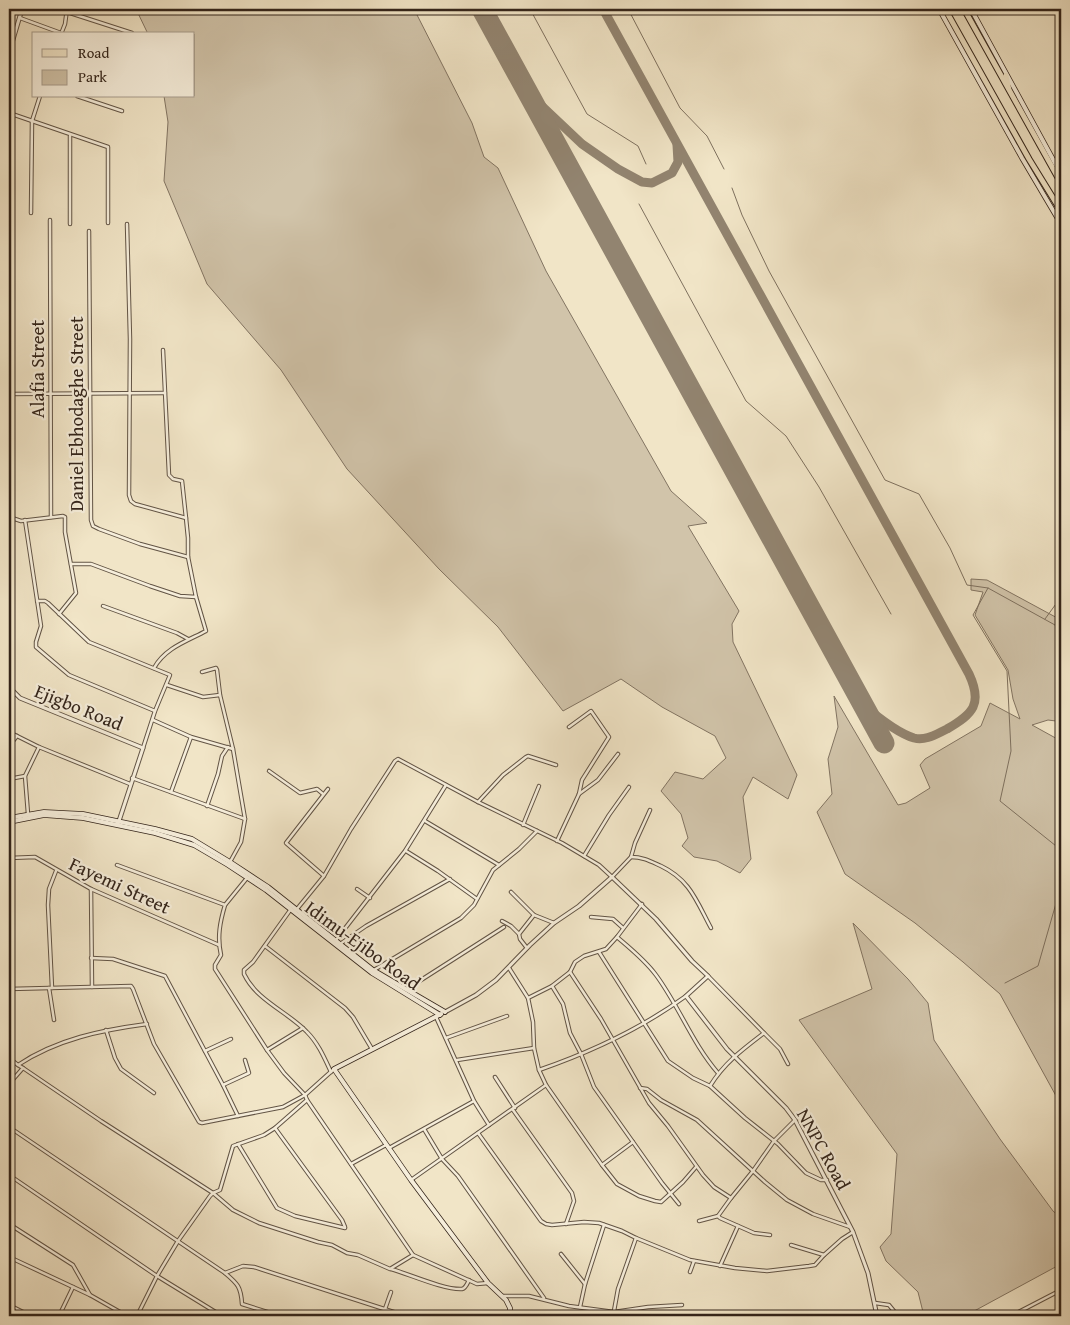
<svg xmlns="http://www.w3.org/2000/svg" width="1070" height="1325" viewBox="0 0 1070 1325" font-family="'Gentium Book Plus',serif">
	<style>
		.green { fill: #d1c4aa; stroke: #827462 }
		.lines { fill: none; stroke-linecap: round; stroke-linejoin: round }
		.stream { stroke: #7e705e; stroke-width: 1 }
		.taxiway { stroke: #928470; stroke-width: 9 }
		.runway { stroke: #928470; stroke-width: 21 }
		.minor-casing { stroke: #625445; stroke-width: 4.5 }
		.tertiary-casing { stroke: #625445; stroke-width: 5 }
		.secondary-casing { stroke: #33241a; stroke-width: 5.5 }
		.primary-casing { stroke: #33241a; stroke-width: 6 }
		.motorway-casing { stroke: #33241a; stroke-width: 7 }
		.minor { stroke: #f6eedb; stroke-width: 2.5 }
		.tertiary { stroke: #f6eedb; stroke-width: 3 }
		.secondary { stroke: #f6eedb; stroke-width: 4 }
		.primary { stroke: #f1e5c7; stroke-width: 4.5 }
		.motorway { stroke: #f1e5c7; stroke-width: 5 }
		.labels { text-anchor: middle; stroke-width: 4.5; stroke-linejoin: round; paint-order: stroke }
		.street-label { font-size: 19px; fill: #33241a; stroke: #f6eedb }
	</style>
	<rect width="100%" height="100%" fill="#f1e5c7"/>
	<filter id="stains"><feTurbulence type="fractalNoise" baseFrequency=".004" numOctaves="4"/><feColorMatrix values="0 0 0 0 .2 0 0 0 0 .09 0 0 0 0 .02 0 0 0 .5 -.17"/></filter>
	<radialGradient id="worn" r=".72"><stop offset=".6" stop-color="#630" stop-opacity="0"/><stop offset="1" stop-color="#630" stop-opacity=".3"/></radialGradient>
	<g class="green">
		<polygon points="136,9 414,9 472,123 484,157 498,168 546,271 671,491 707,523 688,526 739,611 732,624 733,642 797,775 788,799 753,777 743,797 751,859 740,873 717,861 694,857 682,846 688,838 681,814 661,791 675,772 703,779 726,758 715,736 662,707 621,679 563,711 498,627 439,569 347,469 281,370 207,284 164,181 168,122 164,96 194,96 194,34 148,34"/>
		<polygon points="971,579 987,580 1061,620 1061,730 1056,721 1048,720 1032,725 1061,741 1061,1105 1000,994 963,962 915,923 845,874 817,812 832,794 828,759 838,727 834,696 898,805 906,803 930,788 920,765 925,759 981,726 990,703 1020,719 1013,699 1008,670 975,615 983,592 971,590"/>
		<polygon points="853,923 908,979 928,1003 934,1040 1000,1139 1053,1211 1061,1218 1061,1264 965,1316 924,1316 918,1292 886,1261 880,1247 891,1234 897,1154 799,1020 872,989"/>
	</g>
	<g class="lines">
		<g class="stream">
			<polyline points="530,9 587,114 638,146 646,164"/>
			<polyline points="628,9 680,108 707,136 724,169"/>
			<polyline points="732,188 742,215 769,271 885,480 919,494 950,548 967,585 988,588 1055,625 1061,636"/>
			<polyline points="639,204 746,401 786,436 819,487 891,614"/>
			<polyline points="988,588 973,615 1007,671 1011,751 1000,801 1061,850"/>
			<polyline points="1045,619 1061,597"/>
			<polyline points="1005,983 1038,966 1061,886"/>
		</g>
		<g class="taxiway">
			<path d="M603 9 969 674C983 704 973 714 947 729 936 734 926 741 914 738 897 733 875 715 862 704"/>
			<polyline points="528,93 582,144 618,169 642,182 652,183 672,173 678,162 677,145"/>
		</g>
		<polyline class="runway" points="482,9 884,743"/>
		<g class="minor-casing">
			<g id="minor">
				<polyline points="67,12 132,33"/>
				<polyline points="20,18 61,33"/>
				<polyline points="61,34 65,24 67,9"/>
				<polyline points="77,96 122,111"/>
				<polyline points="9,113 108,147 108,223"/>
				<polyline points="70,136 70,224"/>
				<polyline points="9,209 11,209 12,518"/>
				<polyline points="31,213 32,121 40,96"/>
				<polyline points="50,220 51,517"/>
				<polyline points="89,231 91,520 93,526 99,529 140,544 188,557"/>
				<polyline points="163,350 169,475 173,479 182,481 186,518"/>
				<polyline points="9,394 165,393"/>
				<polyline points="9,517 21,521 63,516 65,517 65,532 76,593 59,614"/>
				<polyline points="25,520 41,626 36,642 36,647 69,675 155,711"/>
				<polyline points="71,564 91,564 150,586 180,596 196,597 188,557 188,538 186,518 135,504 131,501 129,495 130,339 127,224"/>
				<polyline points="37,601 45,601 48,603 89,642 170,675 155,711 143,748"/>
				<polyline points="103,606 177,633 188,639"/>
				<path d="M154 668C165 648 187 641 206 631L196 597"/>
				<polyline points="202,672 216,668 217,670 220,695 233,749 245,819 241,842 230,862"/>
				<polyline points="167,685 203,697 220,695"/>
				<polyline points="153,720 191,737 233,749"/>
				<polyline points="9,732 39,747 130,784"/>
				<polyline points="9,746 17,736"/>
				<polyline points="269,771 300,793 317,789 323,794"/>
				<polyline points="132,778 245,819"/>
				<polyline points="9,779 25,776"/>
				<polyline points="171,792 191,737"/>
				<polyline points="579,794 598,780 618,754"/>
				<polyline points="478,802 503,775 526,757 528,756 556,765"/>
				<polyline points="207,806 218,774 222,756 228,747"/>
				<polyline points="28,814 25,776 39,747"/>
				<polyline points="425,821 499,865"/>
				<polyline points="523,825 539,786"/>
				<polyline points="557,841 579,794 582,780 609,737 591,711 569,727"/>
				<polyline points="406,851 438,871 477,899"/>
				<polyline points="584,856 609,815 629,787"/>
				<path d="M631 857C643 857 650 861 661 866 690 880 696 900 711 928"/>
				<polyline points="9,858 35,857 91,889 219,945"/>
				<path d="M117 865 225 905C220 922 217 937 221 955L215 965V969L267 1050 284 1073 305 1095 307 1100 275 1128 264 1135 233 1146 220 1190 213 1193 210 1196 178 1241 157 1276 137 1316"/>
				<polyline points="324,876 286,843 328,789"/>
				<polyline points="91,889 92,987"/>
				<polyline points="357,889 370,898"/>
				<polyline points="511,892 534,915 554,923"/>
				<path d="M642 904 617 937C631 949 645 960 656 975 679 1006 692 1043 718 1073"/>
				<polyline points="225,905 247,878"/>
				<path d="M291 909 253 962 244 970V974C256 1000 288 1012 307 1032 318 1043 324 1057 331 1072"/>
				<polyline points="297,909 324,876 351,829 395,761 398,759 478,802 562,843 599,865 612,877 631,857 635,843 650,810"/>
				<polyline points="9,917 12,989 11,1059"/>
				<polyline points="591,917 613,919 623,928"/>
				<polyline points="502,921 511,926 519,934"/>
				<polyline points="336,940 405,851 446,785"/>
				<polyline points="340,944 366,926 450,879"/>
				<polyline points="265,946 345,1008 353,1017 372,1049"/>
				<polyline points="527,948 520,939 519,934 534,915"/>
				<polyline points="599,952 668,1061 693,1078 710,1086 745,1118 778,1144 806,1173 821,1180 827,1180"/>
				<polyline points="91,958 113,959 165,976 223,1085 238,1116"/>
				<polyline points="374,970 461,918 474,905 493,870 519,849 537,831"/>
				<polyline points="570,972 601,1019 649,1103 668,1126 703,1175 714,1187 731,1198 753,1171 774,1141 795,1120"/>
				<path d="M708 976 764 1033C743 1049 724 1063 710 1086"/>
				<polyline points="552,986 570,972 575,962 584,956 606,949 617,937"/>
				<polyline points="49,988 54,1020"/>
				<polyline points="52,988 48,905 49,889 56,871"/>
				<polyline points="9,989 131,986 133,989 154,1044 199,1122 202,1123 283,1107 305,1095 334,1069"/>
				<polyline points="407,989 504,927"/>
				<polyline points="528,998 552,986 563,1004 570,1033 581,1054 594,1087 662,1183 679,1204"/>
				<polyline points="436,1017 474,1101 489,1125"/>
				<polyline points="106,1030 115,1058 121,1069 154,1093"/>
				<polyline points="764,1033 780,1049 788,1064"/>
				<polyline points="446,1038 507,1016"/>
				<polyline points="267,1050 303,1028"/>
				<polyline points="205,1051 231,1039"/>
				<path d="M9 1058 18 1065C57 1039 102 1030 147 1024"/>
				<polyline points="457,1060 534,1048"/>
				<polyline points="23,1068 101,1121 213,1193 233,1210 259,1223 318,1242 332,1245 347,1253 358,1255 390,1269 413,1255 477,1284 488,1283"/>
				<path d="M539 1070C591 1052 642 1028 686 996"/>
				<polyline points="495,1077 515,1108"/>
				<polyline points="9,1084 23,1068 18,1065"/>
				<polyline points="223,1085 249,1073 245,1060"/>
				<polyline points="546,1085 602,1165 617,1184 639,1196 655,1201 661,1202 683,1182 696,1167"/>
				<polyline points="640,1088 647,1089 661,1100 697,1120 765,1182 787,1200 813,1214 850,1227"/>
				<polyline points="307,1100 413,1255"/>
				<polyline points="513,1110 572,1193 574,1201 566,1224"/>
				<path d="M9 1127 225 1273C238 1284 241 1287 242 1304L280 1316"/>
				<polyline points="275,1128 342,1220 345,1227"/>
				<polyline points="424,1129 442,1159 458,1176 544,1298"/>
				<polyline points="478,1133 541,1221 546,1224 552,1225 584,1222 599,1223 622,1231 636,1238 690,1260 735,1268 767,1271 809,1266 815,1265 824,1255"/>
				<polyline points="238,1144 277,1208 295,1216 345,1228"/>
				<polyline points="389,1148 474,1101"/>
				<polyline points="351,1164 386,1145"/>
				<polyline points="602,1165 633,1142"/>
				<polyline points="9,1175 157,1276 222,1316"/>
				<polyline points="411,1180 546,1085 539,1070 534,1048 533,1022 528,998 509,968"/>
				<polyline points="731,1198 718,1216 720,1218 754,1233 770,1235"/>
				<polyline points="699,1221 718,1216"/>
				<polyline points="9,1224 73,1265 90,1295"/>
				<polyline points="791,1245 824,1255 842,1239 853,1232"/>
				<polyline points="561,1254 585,1284"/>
				<polyline points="9,1257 90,1295 127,1316"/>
				<polyline points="720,1266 738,1226"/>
				<path d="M391 1269C409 1274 444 1290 462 1289 466 1288 467 1284 469 1280"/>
				<polyline points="690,1272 694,1261"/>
				<polyline points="225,1273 243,1266 254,1267 406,1316"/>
				<polyline points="503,1296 529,1296 569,1306 614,1312 648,1307 682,1305"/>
				<polyline points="875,1303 889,1305 898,1316"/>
				<polyline points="9,1305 31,1316"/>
				<polyline points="580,1307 585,1284 604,1225"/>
				<polyline points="385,1309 391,1292"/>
				<polyline points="614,1311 618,1289 636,1238"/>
				<polyline points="59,1316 73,1287"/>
				<polyline points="1011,1316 1061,1290"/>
			</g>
		</g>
		<g class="tertiary-casing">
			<g id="tertiary">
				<polyline points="9,53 22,9"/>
				<polyline points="9,687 20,698 143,748 118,824"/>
				<polyline points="445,1012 476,995 496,980 530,945 554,923 579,906 612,877 656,919 692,961 708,976 686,996 727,1049 786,1108 795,1120 853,1232 868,1273 877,1316"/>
			</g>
		</g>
		<g class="secondary-casing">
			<g id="secondary">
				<polyline points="939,9 1022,158 1061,224"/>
				<polyline points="971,9 1061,174"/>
				<polyline points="9,818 44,812 83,814 155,829 192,839 230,862 268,887 373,970 445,1012"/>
				<polyline points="9,822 44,815 83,818 155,833 194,845 228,865 266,890 372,973 440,1015"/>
				<polyline points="441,1014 334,1069 411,1180 488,1283 506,1300 510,1308 510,1316"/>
			</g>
		</g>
		<g class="primary-casing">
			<polyline id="primary" points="1006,75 1009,89"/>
		</g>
		<g class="motorway-casing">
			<g id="motorway">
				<polyline points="945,9 1029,159 1061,211"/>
				<polyline points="964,9 1061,183"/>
			</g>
		</g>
		<use href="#minor" class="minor"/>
		<use href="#tertiary" class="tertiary"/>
		<use href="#secondary" class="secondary"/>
		<use href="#primary" class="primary"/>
		<use href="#motorway" class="motorway"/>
	</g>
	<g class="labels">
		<g class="street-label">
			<text transform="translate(37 369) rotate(-90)" y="7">Alafia Street</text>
			<text transform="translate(76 414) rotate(-90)" y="7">Daniel Ebhodaghe Street</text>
			<text transform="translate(79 707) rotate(22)" y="7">Ejigbo Road</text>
			<text transform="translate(120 885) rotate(25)" y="7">Fayemi Street</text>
			<text transform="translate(363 945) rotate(36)" y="7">Idimu-Ejibo Road</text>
			<text transform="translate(824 1149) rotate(61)" y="7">NNPC Road</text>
		</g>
	</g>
	<rect width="1070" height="1325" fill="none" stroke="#f1e5c7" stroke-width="30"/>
	<rect x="10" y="10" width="1050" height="1305" fill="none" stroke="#33241a" stroke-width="2.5"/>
	<rect x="15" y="15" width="1040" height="1295" fill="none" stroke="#33241a"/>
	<rect x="32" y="32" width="162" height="65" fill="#f6eedb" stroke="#a89d8e"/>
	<rect x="42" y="49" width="25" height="8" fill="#f1e5c7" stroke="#a89d8e"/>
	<text x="78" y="58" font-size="15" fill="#33241a">Road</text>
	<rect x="42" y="70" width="25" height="15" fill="#d1c4aa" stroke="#a89d8e"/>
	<text x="78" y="82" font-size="15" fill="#33241a">Park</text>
	<rect width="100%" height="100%" filter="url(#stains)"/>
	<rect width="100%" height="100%" fill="url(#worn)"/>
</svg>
